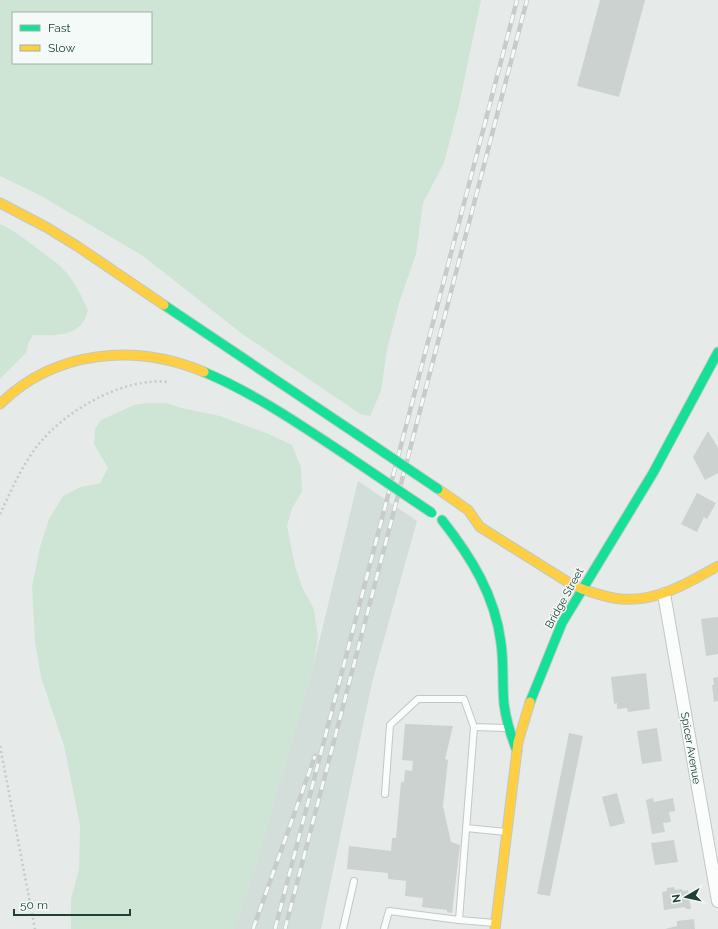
<svg xmlns="http://www.w3.org/2000/svg" width="718" height="929" viewBox="0 0 718 929" font-family="Raleway,sans-serif">
	<style>
		.built { fill: #d3ddd9 }
		.green { fill: #cee5d5; fill-rule: evenodd }
		.building { fill: #ccd2d0 }
		.lines { fill: none; stroke-linecap: round; stroke-linejoin: round }
		.lane-casing { stroke: #c3c8c6; stroke-width: 8 }
		.street-casing { stroke: #c3c8c6; stroke-width: 14 }
		.fast-casing { stroke: #c1c9c6; stroke-width: 11 }
		.slow-casing { stroke: #c1c9c6; stroke-width: 11 }
		.path { stroke: #c2cbc7; stroke-width: 2.5; stroke-dasharray: 2 3; stroke-linecap: butt }
		.lane { stroke: #fbfcfc; stroke-width: 6 }
		.street { stroke: #fbfcfc; stroke-width: 12 }
		.fast { stroke: #16e098; stroke-width: 9 }
		.slow { stroke: #ffcf43; stroke-width: 9 }
		.rail-casing { stroke: #c7ccca; stroke-width: 4.5 }
		.rail { stroke: #f4faf7; stroke-width: 3; stroke-dasharray: 9; stroke-linecap: butt }
		.fast-bridge-casing { stroke: #bdc7c4; stroke-width: 11; stroke-linecap: butt }
		.fast-bridge { stroke: #16e098; stroke-width: 9 }
		.labels { text-anchor: middle; stroke-width: 3; stroke-linejoin: round; paint-order: stroke }
		.street-label { font-size: 11px; fill: #214137; stroke: #f4faf7 }
	</style>
	<rect width="100%" height="100%" fill="#e6ebe9"/>
	<polygon class="built" points="358,481 417,521 372,682 321,929 234,929 256,864 314,663"/>
	<g class="green">
		<path d="M0 0H481L459 105 444 163 423 203 416 254 399 303 387 350 381 391 370 416 360 414 241 333 143 256 41 196 0 176ZM13 13H151V63H13Z"/>
		<path d="M0 224C14 230 26 240 38 249 45 255 54 260 60 266 73 278 81 295 88 310 87 314 86 319 83 322 72 338 50 335 33 335L29 342 26 353 0 379Z"/>
		<polygon points="147,403 166,403 182,408 220,416 269,434 292,445 301,467 302,492 292,508 287,526 295,566 302,587 314,609 318,637 314,663 256,864 234,929 71,929 71,899 79,869 80,825 64,746 41,677 35,642 32,587 40,547 49,519 63,496 81,487 100,483 108,468 94,444 95,429 101,420 134,405"/>
	</g>
	<g class="building">
		<polygon points="600,0 645,0 619,97 577,86"/>
		<polygon points="708,431 718,448 718,473 705,480 693,457"/>
		<polygon points="697,493 716,503 707,519 704,517 697,532 681,524"/>
		<polygon points="718,617 718,654 706,656 701,619"/>
		<polygon points="646,673 650,709 628,712 627,708 617,709 617,703 614,704 611,677"/>
		<polygon points="718,677 718,701 714,702 712,685 714,685 713,678"/>
		<polygon points="405,724 453,726 445,759 448,760 443,806 451,842 460,845 452,913 447,912 447,910 422,907 423,898 405,896 406,881 388,879 388,873 347,869 349,846 391,851 392,838 396,838 401,782 404,782 405,770 412,771 413,761 402,760"/>
		<polygon points="657,728 662,761 642,764 637,731"/>
		<polygon points="569,733 583,736 550,896 537,894"/>
		<polygon points="617,793 625,823 610,827 602,797"/>
		<polygon points="653,798 654,802 673,798 675,811 669,812 671,822 663,823 665,832 652,834 646,800"/>
		<polygon points="674,840 678,862 655,865 651,843"/>
		<polygon points="674,887 675,890 682,889 683,891 688,890 691,909 686,909 685,907 664,910 662,892 667,891 667,888"/>
		<polygon points="694,919 695,929 665,929 677,926 677,921"/>
	</g>
	<g class="lines">
		<g class="lane-casing">
			<g id="lane">
				<polyline points="385,794 390,725 418,699 464,699 474,727 505,728"/>
				<polyline points="466,828 506,832"/>
				<polyline points="459,920 495,923"/>
				<polyline points="343,929 354,881"/>
				<polyline points="384,929 389,911 459,920 474,727"/>
			</g>
		</g>
		<g class="street-casing">
			<polyline id="street" points="664,594 718,901"/>
		</g>
		<g class="fast-casing">
			<g id="fast">
				<polyline points="164,305 355,433"/>
				<path d="M204 372C256 394 302 426 349 457"/>
				<path d="M442 520C471 557 495 595 501 643 504 663 502 684 504 704 506 720 511 736 517 751"/>
				<polyline points="530,702 562,623 653,473 718,352"/>
			</g>
		</g>
		<g class="slow-casing">
			<g id="slow">
				<polyline points="0,203 46,227 77,246 164,305"/>
				<path d="M0 404C55 350 135 343 204 372"/>
				<polyline points="438,489 468,510 480,527 571,584 582,589"/>
				<path d="M582 589C595 593 607 598 621 599 657 602 688 583 718 566"/>
				<polyline points="495,929 518,742 530,702"/>
			</g>
		</g>
		<g class="path">
			<path d="M0 514C11 491 22 465 38 445 66 410 123 377 169 382"/>
			<polyline points="0,746 35,929"/>
		</g>
		<use href="#lane" class="lane"/>
		<use href="#street" class="street"/>
		<use href="#fast" class="fast"/>
		<use href="#slow" class="slow"/>
		<g class="rail-casing">
			<g id="rail">
				<polyline points="253,929 315,756"/>
				<polyline points="275,929 517,0"/>
				<polyline points="285,929 527,0"/>
			</g>
		</g>
		<use href="#rail" class="rail"/>
		<g class="fast-bridge-casing">
			<g id="fast-bridge">
				<polyline points="355,433 438,489"/>
				<polyline points="349,457 432,513"/>
			</g>
		</g>
		<use href="#fast-bridge" class="fast-bridge"/>
	</g>
	<g class="labels">
		<g class="street-label">
			<text transform="translate(564 598) rotate(-61)" y="4">Bridge Street</text>
			<text transform="translate(691 748) rotate(80)" y="4">Spicer Avenue</text>
		</g>
	</g>
	<rect x="12" y="12" width="140" height="52" fill="#f4faf7" stroke="#a0b0aa"/>
	<rect x="20" y="25" width="20" height="6" fill="#16e098" stroke="#a0b0aa"/>
	<text x="48" y="32" font-size="12" fill="#214137">Fast</text>
	<rect x="20" y="45" width="20" height="6" fill="#ffcf43" stroke="#a0b0aa"/>
	<text x="48" y="52" font-size="12" fill="#214137">Slow</text>
	<g transform="translate(686 897) rotate(261)" stroke="#f4faf7" stroke-width="3" paint-order="stroke">
	<path d="M0-3L7 15L0 10L-7 15Z" fill="#214137"/>
	<text y="-6" font-size="11" font-weight="bold" text-anchor="middle" fill="#214137">N</text>
	</g>
	<path d="M14 909v6h116v-6" fill="none" stroke="#214137" stroke-width="2"/>
	<text x="20" y="909" font-size="12" fill="#214137" stroke="#f4faf7" stroke-width="3" paint-order="stroke">50 m</text>
</svg>
